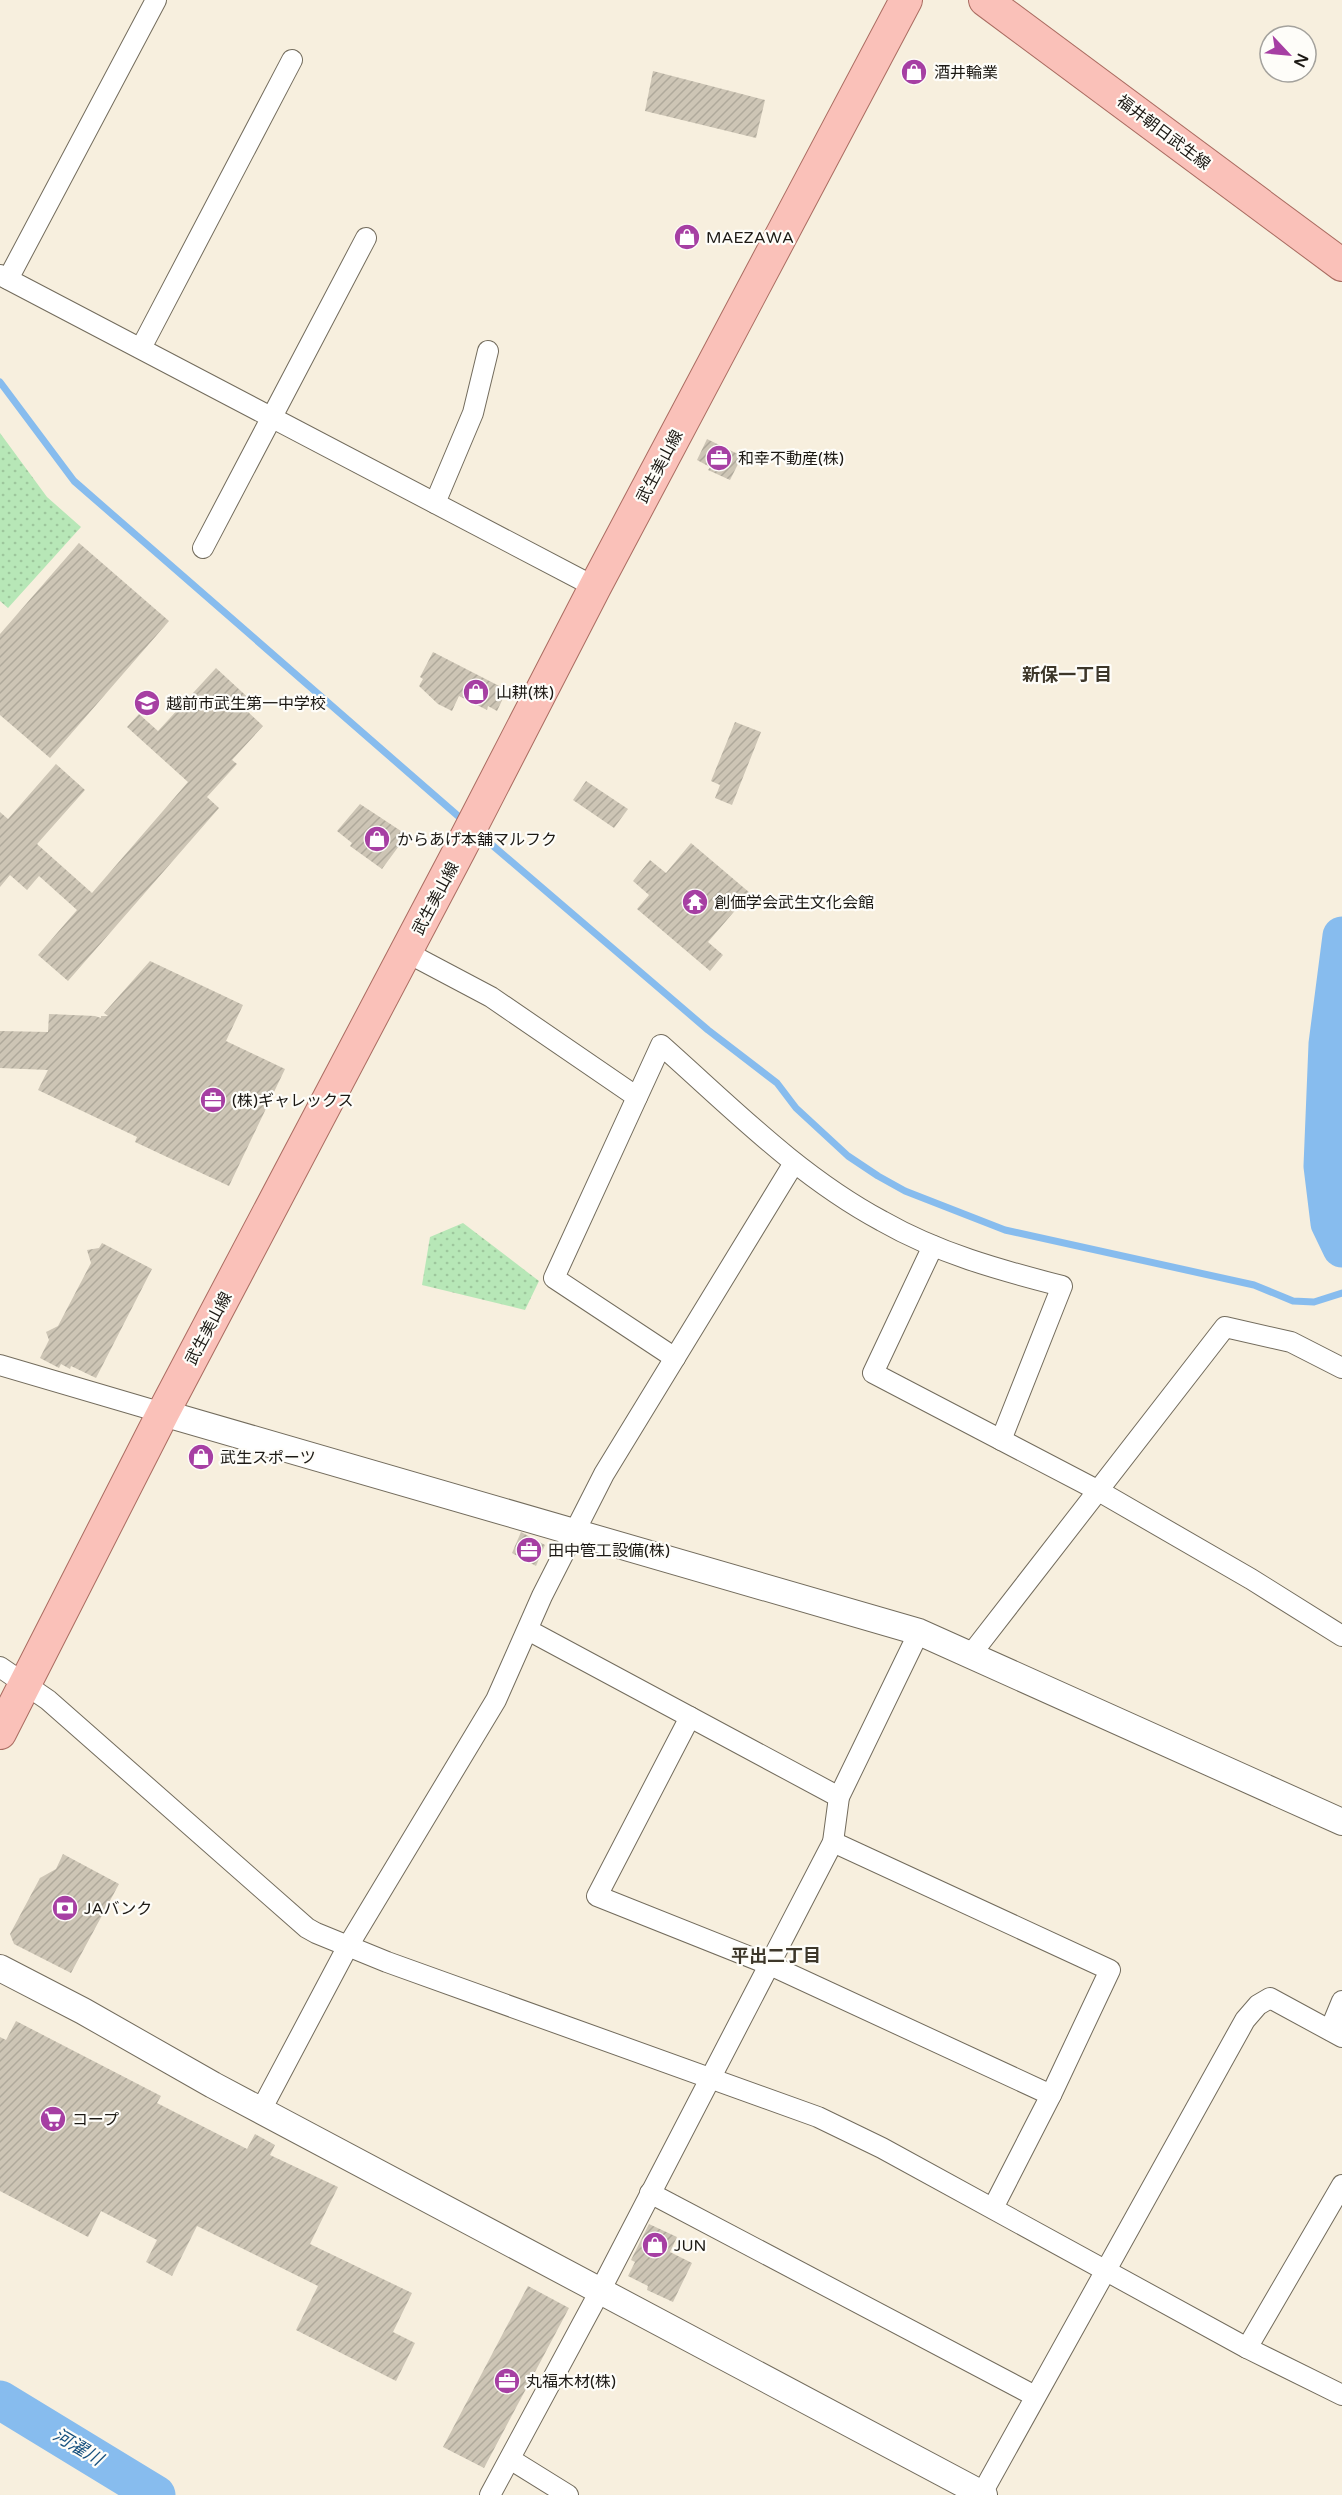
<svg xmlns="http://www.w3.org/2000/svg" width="1342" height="2495" viewBox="0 0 1342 2495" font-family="'Varela Round','Noto Sans JP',sans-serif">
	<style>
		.grass { fill: url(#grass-dots) }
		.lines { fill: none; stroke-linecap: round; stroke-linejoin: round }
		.stream { stroke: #87bcee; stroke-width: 7 }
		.river { stroke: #87bcee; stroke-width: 39 }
		.building { fill: url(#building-hatch) }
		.minor-casing { stroke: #736c5d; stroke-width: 22 }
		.tertiary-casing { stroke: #736c5d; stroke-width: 28 }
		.primary-casing { stroke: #aa6c61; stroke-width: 34 }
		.minor { stroke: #fff; stroke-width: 20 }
		.tertiary { stroke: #fff; stroke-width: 26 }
		.primary { stroke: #fac1b9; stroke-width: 32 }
		.labels { text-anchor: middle; stroke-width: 4.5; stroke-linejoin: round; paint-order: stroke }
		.poi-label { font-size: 16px; fill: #1c1914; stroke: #fefdf9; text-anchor: start }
		.street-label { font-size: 16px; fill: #1c1914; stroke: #fefdf9 }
		.neighbourhood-label { font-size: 18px; font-weight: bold; fill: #3d372a; stroke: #fefdf9 }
		.water-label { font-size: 18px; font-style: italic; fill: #17517f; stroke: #fefdf9 }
	</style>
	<defs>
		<pattern id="grass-dots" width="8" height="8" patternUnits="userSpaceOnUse" patternTransform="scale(1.5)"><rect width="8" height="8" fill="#b7e7b7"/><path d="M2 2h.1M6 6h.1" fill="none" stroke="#9dc69c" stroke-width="1.8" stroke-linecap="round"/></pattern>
		<pattern id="building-hatch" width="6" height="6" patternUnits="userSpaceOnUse" patternTransform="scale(1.5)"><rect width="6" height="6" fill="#cdc5b5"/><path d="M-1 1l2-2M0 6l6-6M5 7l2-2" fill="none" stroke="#afa99b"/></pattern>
	</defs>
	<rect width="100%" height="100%" fill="#f7efde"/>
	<g class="grass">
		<polygon points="0,433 47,497 81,527 8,608 0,601"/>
		<polygon points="463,1223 539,1281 525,1310 422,1285 430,1237"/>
	</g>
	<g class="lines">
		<g class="stream">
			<polyline points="0,382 74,481 465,822"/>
			<polyline points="478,833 708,1030 777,1083 796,1108 848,1156 878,1176 905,1191 1005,1230 1254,1285 1293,1301 1314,1302 1342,1293"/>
		</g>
		<g class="river">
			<polyline points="1342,936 1328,1044 1323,1166 1330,1223 1342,1248"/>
			<polyline points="0,2400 156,2495"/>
		</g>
	</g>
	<g class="building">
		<polygon points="653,71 765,100 756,138 645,111"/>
		<polygon points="707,439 742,456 730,480 708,470 710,467 697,460"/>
		<polygon points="79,543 169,621 50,758 0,715 0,634"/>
		<polygon points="433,652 507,690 497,711 488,706 487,710 459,696 452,711 438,704 419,686 423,679 420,677"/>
		<polygon points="216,668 255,704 247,711 263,726 232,760 237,764 207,797 219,808 68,981 38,955 77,910 39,876 27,890 10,875 0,887 0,812 8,819 56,764 85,790 37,844 92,893 188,782 127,727 139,714 158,731"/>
		<polygon points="735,722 761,732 732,805 715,798 720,785 711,781"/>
		<polygon points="586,781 628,809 614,828 573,800"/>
		<polygon points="360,804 407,835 382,869 350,846 352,843 337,831"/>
		<polygon points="691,843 750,893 708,942 723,955 710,971 637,909 649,895 633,881 650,860 666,873"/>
		<polygon points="150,961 243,1005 226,1041 285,1069 229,1186 135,1142 137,1137 38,1090 48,1070 0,1068 0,1031 48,1032 49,1014 95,1016 101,1018 101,1016 108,1016 104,1013"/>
		<polygon points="102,1243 152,1269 96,1378 71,1366 70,1369 61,1364 59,1368 40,1358 49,1340 46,1332 58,1326 91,1263 87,1250 99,1248"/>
		<polygon points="521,1532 545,1545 536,1566 512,1553"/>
		<polygon points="63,1854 119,1884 71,1973 14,1944 10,1934 40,1878 56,1869"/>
		<polygon points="16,2021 161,2096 157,2103 247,2149 255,2134 275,2145 270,2155 338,2187 310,2244 412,2293 393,2332 415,2343 396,2381 296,2330 318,2286 197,2226 172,2276 146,2262 157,2240 101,2211 88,2237 0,2191 0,2037 6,2040"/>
		<polygon points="649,2224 677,2237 670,2252 692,2263 673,2302 647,2290 648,2286 628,2276 635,2262 631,2260"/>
		<polygon points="528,2286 569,2308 484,2468 443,2447"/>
	</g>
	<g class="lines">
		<g class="minor-casing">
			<g id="minor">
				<polyline points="0,275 595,587"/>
				<polyline points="8,279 156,0"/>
				<polyline points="141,348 292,60"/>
				<polyline points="435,503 473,413 488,351"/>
				<polyline points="203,548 366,238"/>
				<polyline points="406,952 491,997 637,1097"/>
				<polyline points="933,1246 873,1373 1097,1490 1251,1579 1342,1636"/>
				<path d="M675 1358 554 1278 661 1045C731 1107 798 1176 882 1221 938 1253 999 1270 1062 1286L1001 1440"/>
				<polyline points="0,1365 163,1413"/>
				<polyline points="528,1630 839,1797"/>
				<polyline points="972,1653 1225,1327 1291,1342 1342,1368"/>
				<polyline points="0,1667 48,1700 307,1928 316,1933 387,1962 818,2117 882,2148 1247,2348 1342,2395"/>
				<polyline points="690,1717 597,1896 770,1965 1051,2095"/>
				<polyline points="833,1842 1110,1970 1051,2095 993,2208"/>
				<polyline points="1330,2030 1342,2001"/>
				<polyline points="261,2110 348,1946 496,1700 542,1596 604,1474 794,1163"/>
				<polyline points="650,2193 1035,2396"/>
				<polyline points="1247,2348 1342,2185"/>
				<polyline points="510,2459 568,2495"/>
				<polyline points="490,2495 600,2291 833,1842 839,1797 919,1632"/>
				<polyline points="981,2495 1245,2020 1258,2005 1270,1998 1342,2037"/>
			</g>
		</g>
		<g class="tertiary-casing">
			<g id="tertiary">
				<polyline points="163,1413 919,1632 1342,1822"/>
				<polyline points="0,1968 83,2011 213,2085 984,2495"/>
			</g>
		</g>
		<g class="primary-casing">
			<g id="primary">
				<polyline points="985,0 1342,265"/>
				<polyline points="0,1733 163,1413 459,851 595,587 906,0"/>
			</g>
		</g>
		<use href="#minor" class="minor"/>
		<use href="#tertiary" class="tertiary"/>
		<use href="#primary" class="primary"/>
	</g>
	<defs>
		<g id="shop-disc" transform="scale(1.35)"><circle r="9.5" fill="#a63fa3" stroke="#fefdf9"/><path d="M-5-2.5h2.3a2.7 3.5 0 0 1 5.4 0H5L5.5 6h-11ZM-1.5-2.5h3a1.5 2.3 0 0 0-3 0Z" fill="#fff"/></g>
		<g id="office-disc" transform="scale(1.35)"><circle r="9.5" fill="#a63fa3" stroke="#fefdf9"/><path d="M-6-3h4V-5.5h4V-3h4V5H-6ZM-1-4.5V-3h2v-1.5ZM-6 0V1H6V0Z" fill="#fff"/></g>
		<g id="school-disc" transform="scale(1.35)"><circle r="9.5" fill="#a63fa3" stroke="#fefdf9"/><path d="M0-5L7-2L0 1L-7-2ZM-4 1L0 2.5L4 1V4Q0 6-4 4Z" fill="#fff"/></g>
		<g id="temple-disc" transform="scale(1.35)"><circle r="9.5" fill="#a63fa3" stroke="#fefdf9"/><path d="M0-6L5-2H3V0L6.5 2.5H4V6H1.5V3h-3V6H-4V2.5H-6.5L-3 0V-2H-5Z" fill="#fff"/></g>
		<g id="bank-disc" transform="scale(1.35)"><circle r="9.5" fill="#a63fa3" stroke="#fefdf9"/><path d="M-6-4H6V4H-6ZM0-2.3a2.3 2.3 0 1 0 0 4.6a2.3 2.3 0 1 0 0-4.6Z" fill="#fff"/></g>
		<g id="supermarket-disc" transform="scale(1.35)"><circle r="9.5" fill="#a63fa3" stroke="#fefdf9"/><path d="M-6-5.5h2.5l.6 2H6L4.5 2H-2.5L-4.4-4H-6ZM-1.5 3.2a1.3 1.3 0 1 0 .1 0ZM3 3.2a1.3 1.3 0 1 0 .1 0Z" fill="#fff"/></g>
	</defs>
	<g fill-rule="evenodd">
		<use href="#shop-disc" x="914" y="72"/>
		<use href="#shop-disc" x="687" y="237"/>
		<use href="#office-disc" x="719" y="458"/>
		<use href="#shop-disc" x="476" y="692"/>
		<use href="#school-disc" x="147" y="703"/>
		<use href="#shop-disc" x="377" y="839"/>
		<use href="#temple-disc" x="695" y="902"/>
		<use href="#office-disc" x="213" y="1100"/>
		<use href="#shop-disc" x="201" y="1457"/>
		<use href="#office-disc" x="529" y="1550"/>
		<use href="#bank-disc" x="65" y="1908"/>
		<use href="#supermarket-disc" x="53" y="2119"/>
		<use href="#shop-disc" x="655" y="2245"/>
		<use href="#office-disc" x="507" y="2381"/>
	</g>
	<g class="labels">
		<g class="poi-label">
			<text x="934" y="78">酒井輪業</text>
			<text x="706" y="243">MAEZAWA</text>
			<text x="738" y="464">和幸不動産(株)</text>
			<text x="496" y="698">山耕(株)</text>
			<text x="166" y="709">越前市武生第一中学校</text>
			<text x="397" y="845">からあげ本舗マルフク</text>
			<text x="714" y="908">創価学会武生文化会館</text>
			<text x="232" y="1106">(株)ギャレックス</text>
			<text x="220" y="1463">武生スポーツ</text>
			<text x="548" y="1556">田中管工設備(株)</text>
			<text x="84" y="1914">JAバンク</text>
			<text x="72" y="2125">コープ</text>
			<text x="674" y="2251">JUN</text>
			<text x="526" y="2387">丸福木材(株)</text>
		</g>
		<g class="street-label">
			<text transform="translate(1164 132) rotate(37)" y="6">福井朝日武生線</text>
			<text transform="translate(659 466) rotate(-62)" y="6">武生美山線</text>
			<text transform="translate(435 898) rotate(-62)" y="6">武生美山線</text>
			<text transform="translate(208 1328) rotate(-62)" y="6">武生美山線</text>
		</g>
		<g class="neighbourhood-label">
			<text x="1067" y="681">新保一丁目</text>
			<text x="776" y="1962">平出二丁目</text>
		</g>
		<g class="water-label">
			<text transform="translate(78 2447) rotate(31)" y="6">河濯川</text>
		</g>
	</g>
	<g transform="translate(1288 54) rotate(116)"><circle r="28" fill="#fefdf9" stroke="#a4a29d" stroke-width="1.5"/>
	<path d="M0-4.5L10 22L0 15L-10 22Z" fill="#a63fa3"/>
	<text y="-9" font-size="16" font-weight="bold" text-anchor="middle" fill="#1c1914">N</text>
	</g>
</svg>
